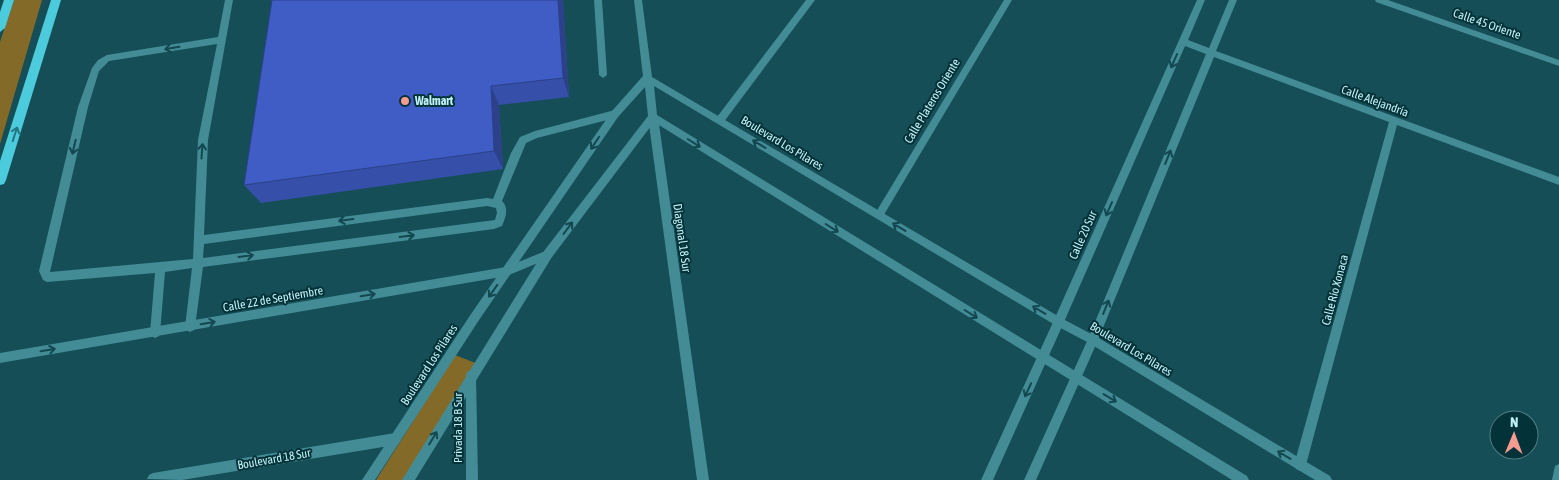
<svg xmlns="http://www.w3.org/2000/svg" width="1559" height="480" viewBox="0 0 1559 480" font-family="'Asap Condensed',sans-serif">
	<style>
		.green { fill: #836a28 }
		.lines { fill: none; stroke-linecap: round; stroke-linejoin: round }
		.service { fill: #438c96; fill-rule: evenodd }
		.minor { fill: #438c96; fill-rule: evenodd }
		.tertiary { fill: #438c96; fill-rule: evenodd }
		.primary { fill: #4ccbdc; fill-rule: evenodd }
		.wall { fill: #3650a9 }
		.shaded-wall { fill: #2c4189 }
		.building { fill: #3f5dc4; stroke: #2c4189 }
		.oneway { stroke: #134850 }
		.oneway2 { stroke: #247782 }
		.poi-dot { fill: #f59c91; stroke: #033238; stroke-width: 2 }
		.labels { text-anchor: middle; stroke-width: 4; stroke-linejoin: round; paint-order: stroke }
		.street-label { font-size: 12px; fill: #c2f1f8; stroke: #033238 }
		.poi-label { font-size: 12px; font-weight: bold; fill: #c2f1f8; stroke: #033238; text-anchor: start }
	</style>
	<rect width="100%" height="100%" fill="#154e56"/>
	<g class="green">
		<polygon points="14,0 42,0 0,144 0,42"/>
		<polygon points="455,355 483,366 412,480 376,480"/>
	</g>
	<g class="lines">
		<g class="service">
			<path d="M225 0H233L208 140 204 235 487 198 493 199 511 153 520 137 535 131 615 110 620 114 615 118 537 138 526 143 502 201C509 208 506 217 502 226L494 229 203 267 195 327 194 330 190 332 186 330 185 327 192 268 165 272 160 333 159 336 155 338 151 336 150 333 155 273 47 282 43 280 39 271 78 107 92 68 98 60 107 55 218 37ZM217 44 198 140 193 259 50 272 88 107 99 71 109 61ZM487 206 496 208 497 213 495 220 203 258 204 244Z"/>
			<polygon points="594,0 602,0 607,75 603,78 599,75"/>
		</g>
		<g class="minor">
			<polygon points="806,0 815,0 723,123 717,123 715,120 717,117"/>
			<polygon points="1004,0 1012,0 882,218 876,218 874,215 876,212"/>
			<polygon points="1197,0 1205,0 1188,40 1209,48 1229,0 1237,0 1216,51 1559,177 1559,185 1397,125 1306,465 1304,469 1300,471 1296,469 1294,465 1389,122 1214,57 1098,340 1036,480 1024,480 1088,339 1206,54 1185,46 1064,322 993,480 981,480 1054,320"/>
			<polygon points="1375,0 1388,0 1559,60 1559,66 1376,2"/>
			<polygon points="653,113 658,117 709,480 697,480 648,117"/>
			<polygon points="548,250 552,251 553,254 552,257 507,276 0,363 0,353 506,267"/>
			<polygon points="471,371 475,372 476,376 478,480 466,480 466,376 467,372"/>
			<polygon points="395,433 399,435 401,439 399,443 395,445 182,480 147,479 149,475 153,473"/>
			<polygon points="1559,464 1559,480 1552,480 1555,466"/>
		</g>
		<polygon class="tertiary" points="634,0 642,0 652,77 1063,319 1097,337 1330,476 1332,480 1315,480 1089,343 1055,325 654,86 657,115 1247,476 1249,480 1232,480 654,122 552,257 415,480 402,480 544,251 648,116 645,87 618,117 479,320 375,480 362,480 471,314 612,111 643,76"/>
		<g class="primary">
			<polygon points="4,0 14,0 5,28 0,32 0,12"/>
			<polygon points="51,0 61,0 6,180 4,184 0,185 0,161"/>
		</g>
	</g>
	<polygon class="wall" points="272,0 563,0 569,97 499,105 503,169 261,203 244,185"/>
	<g class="shaded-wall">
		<polygon points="558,0 563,0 569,97 563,78"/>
		<polygon points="491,86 499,105 503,169 494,151"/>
	</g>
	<polygon class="building" points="272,0 558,0 563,78 491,86 494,151 244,185"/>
	<defs><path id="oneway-shaft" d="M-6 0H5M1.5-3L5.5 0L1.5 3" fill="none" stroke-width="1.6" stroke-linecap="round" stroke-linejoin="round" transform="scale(1.25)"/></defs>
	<g class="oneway">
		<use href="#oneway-shaft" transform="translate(172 48) rotate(171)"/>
		<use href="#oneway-shaft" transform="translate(1174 61) rotate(114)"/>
		<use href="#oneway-shaft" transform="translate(595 143) rotate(124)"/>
		<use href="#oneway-shaft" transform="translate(694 143) rotate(32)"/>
		<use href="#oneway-shaft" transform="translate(759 144) rotate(-149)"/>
		<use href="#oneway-shaft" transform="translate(74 147) rotate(103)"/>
		<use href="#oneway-shaft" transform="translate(202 151) rotate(-86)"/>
		<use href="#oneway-shaft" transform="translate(1168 157) rotate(-68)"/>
		<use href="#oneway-shaft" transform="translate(1109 209) rotate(114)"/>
		<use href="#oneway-shaft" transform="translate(346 220) rotate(173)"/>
		<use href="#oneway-shaft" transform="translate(899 227) rotate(-149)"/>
		<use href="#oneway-shaft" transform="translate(568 228) rotate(-53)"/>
		<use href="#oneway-shaft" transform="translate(832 228) rotate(32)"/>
		<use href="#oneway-shaft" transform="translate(407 236) rotate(-7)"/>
		<use href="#oneway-shaft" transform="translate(246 256) rotate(-7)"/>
		<use href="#oneway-shaft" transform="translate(493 291) rotate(125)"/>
		<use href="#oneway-shaft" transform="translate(368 295) rotate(-10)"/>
		<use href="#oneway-shaft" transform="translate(1106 307) rotate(-68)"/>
		<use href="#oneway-shaft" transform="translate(1039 310) rotate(-149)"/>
		<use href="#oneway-shaft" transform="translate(971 314) rotate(32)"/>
		<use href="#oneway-shaft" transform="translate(208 323) rotate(-10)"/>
		<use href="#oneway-shaft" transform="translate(48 350) rotate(-9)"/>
		<use href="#oneway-shaft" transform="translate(1028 390) rotate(115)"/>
		<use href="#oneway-shaft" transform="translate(1110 398) rotate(31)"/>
		<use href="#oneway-shaft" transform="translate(433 438) rotate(-59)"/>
		<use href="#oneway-shaft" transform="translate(1284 455) rotate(-149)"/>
	</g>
	<use class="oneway2" href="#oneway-shaft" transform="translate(15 134) rotate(-72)"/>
	<circle class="poi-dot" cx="405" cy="101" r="5"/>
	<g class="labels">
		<g class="street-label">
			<text transform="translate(1487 24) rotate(19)" y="4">Calle 45 Oriente</text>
			<text transform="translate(932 101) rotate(-59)" y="4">Calle Plateros Oriente</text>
			<text transform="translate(1375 101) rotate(20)" y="4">Calle Alejandría</text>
			<text transform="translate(782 143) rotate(31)" y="4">Boulevard Los Pilares</text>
			<text transform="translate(1083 235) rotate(-66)" y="4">Calle 20 Sur</text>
			<text transform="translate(682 238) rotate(82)" y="4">Diagonal 18 Sur</text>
			<text transform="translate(1335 290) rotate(-75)" y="4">Calle Río Xonaca</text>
			<text transform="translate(273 299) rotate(-10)" y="4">Calle 22 de Septiembre</text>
			<text transform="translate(1131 349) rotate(31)" y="4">Boulevard Los Pilares</text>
			<text transform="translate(429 365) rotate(-57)" y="4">Boulevard Los Pilares</text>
			<text transform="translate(458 428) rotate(-90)" y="4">Privada 18 B Sur</text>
			<text transform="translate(274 459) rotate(-10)" y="4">Boulevard 18 Sur</text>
		</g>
		<g class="poi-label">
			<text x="415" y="105">Walmart</text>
		</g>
	</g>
	<g transform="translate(1514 435) rotate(1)"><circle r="24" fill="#033238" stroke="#4f7e85"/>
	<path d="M0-4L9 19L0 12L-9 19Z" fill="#f59c91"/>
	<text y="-8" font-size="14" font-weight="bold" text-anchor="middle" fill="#c2f1f8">N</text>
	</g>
</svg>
